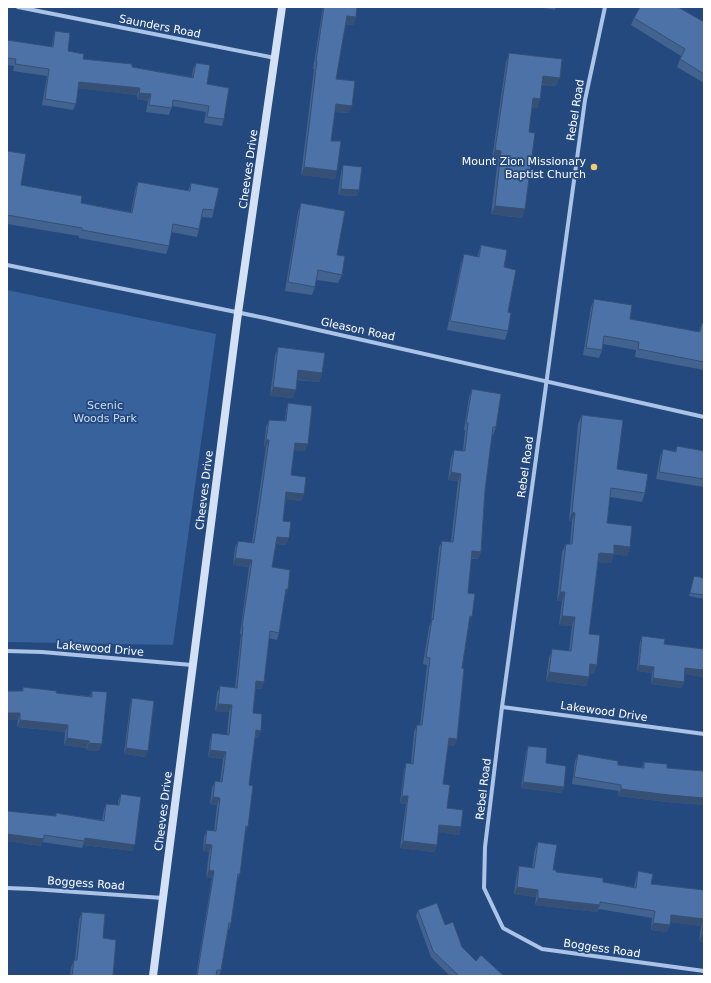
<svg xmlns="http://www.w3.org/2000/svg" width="711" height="983" viewBox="0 0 711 983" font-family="'DejaVu Sans',sans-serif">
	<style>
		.green { fill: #38629c }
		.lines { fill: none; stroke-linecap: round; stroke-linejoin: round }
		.street { stroke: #aac3e6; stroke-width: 4 }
		.secondary { stroke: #d4e1f5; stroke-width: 8 }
		.wall { fill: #426290 }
		.shaded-wall { fill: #365075 }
		.building { fill: #4d72a7; stroke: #365075 }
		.poi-dot { fill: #f0ce6e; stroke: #24497f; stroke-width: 1.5 }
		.labels { text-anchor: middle; stroke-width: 3.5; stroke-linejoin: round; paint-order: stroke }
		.street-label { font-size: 11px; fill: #fff; stroke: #24497f }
		.poi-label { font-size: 11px; fill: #fff; stroke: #24497f; text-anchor: end }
		.park-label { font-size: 11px; fill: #cddef5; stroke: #24497f }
	</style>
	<rect width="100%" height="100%" fill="#24497f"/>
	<polygon class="green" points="7,290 216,334 173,645 7,642"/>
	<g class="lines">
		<g class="street">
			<polyline points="18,7 275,58"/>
			<polyline points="605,7 585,100 502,707 485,847 484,888 503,928 542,949 704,971"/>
			<polyline points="7,265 265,318 704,417"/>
			<polyline points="7,651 42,652 192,665"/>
			<polyline points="502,707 704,734"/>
			<polyline points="7,888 32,889 163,898"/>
		</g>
		<polyline class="secondary" points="153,976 238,313 282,7"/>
	</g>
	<g class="wall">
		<polygon points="323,7 357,7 356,17 353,25 345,24 336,79 349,113 335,112 331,141 337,171 335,179 301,175 314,69 313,69"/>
		<polygon points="538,7 556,7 555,10"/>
		<polygon points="634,18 704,22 704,83 677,67 681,56 631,25"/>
		<polygon points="55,31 68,51 83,59 192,77 193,69 196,63 207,84 224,119 222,126 204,123 206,112 172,106 169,115 146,112 148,101 137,99 137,95 78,88 76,104 73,110 42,105 47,76 13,71 14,66 7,65 7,40 52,47 53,38"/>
		<polygon points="509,53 556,86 542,85 540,99 537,108 532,107 529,132 522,218 491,214 498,159 492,159 506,62"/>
		<polygon points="7,151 21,185 81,203 131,212 135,190 138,182 188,191 191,183 214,210 212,218 202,217 197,237 171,232 169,246 166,254 79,238 79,236 7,224"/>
		<polygon points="343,165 357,196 338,195 341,172"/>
		<polygon points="301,203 337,255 342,275 338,283 316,280 315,287 312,295 285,291 298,212"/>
		<polygon points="481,245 504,267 508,312 508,331 505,340 447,330 461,263 464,254 477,257"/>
		<polygon points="594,299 630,319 699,332 702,323 704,324 704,370 635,357 636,350 603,344 602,350 599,358 583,355 591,307"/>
		<polygon points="278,347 322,373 319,382 297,380 293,398 270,396 275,356"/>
		<polygon points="472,389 496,427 493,435 492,435 485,490 481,552 478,559 471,559 468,593 469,624 462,668 457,739 454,746 448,745 443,784 447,808 461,827 459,835 438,832 437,845 434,852 400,848 406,804 400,803 404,770 406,763 411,764 414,732 417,725 420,725 427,665 423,664 429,627 431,622 439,548 442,541 451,542 458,481 448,480 451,458 454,450 463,451 465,430 464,430 469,397"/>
		<polygon points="288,403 305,451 294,450 291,475 304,494 301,501 286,499 283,521 286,545 276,544 272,567 288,589 285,596 279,633 277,640 269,638 264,682 261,689 256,688 253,713 258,738 255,738 249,785 245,834 245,833 240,874 237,880 231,923 229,930 228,930 221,970 219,976 196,976 212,878 206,877 209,852 203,851 204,837 207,830 214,831 217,805 210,804 212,788 215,781 220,782 223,759 208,757 210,740 212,733 227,735 229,712 215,711 217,693 220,686 235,688 241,634 240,634 249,567 233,565 235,548 238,541 252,543 266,447 264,447 266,427 269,420 285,421 286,410"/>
		<polygon points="582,415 617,469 645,493 642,502 610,497 607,523 630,547 627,556 614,554 611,563 598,562 589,634 597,665 593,674 590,673 586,686 546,681 549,658 552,649 569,651 572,626 559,625 562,601 557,601 562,552 566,544 570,544 572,521 569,521 578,424"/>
		<polygon points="677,446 704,451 704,487 656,479 660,457 663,449 675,451"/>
		<polygon points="694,576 704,578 704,599 689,596"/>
		<polygon points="642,636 664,644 704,649 704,677 685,674 684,682 682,688 651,684 652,673 637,671 640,642"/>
		<polygon points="23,687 56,693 90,696 92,691 99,751 86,750 86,748 64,745 65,732 17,727 22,691"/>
		<polygon points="132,698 146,757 124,754 130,705"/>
		<polygon points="528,746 546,763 564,787 561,793 521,788 526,752"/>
		<polygon points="578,754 618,765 642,768 644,762 667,768 704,771 704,805 667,802 618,796 619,791 572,784 575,761"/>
		<polygon points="121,794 133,851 83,845 82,848 42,842 41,846 7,841 7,811 55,816 56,813 102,820 104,810 106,804 118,805 118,801"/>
		<polygon points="538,842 553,870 556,872 603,882 634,887 636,878 638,871 651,884 704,890 704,942 699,941 701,926 670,922 667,932 651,930 652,918 599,909 597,912 535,905 536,897 514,894 517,873 519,866 532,868 535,849"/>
		<polygon points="418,910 445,925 462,947 476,961 504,976 450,976 431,957 416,916"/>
		<polygon points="82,912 103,938 113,976 70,976 71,968 74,960 75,960 79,920"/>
	</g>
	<g class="shaded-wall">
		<polygon points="347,16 356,17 353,25 344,24"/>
		<polygon points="543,76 560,78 556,86 540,84"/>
		<polygon points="79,82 140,88 137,95 77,88"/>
		<polygon points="139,93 151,94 148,101 137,99"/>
		<polygon points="533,98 540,99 537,108 530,107"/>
		<polygon points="336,104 352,106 349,113 333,112"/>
		<polygon points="495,150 501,151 498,159 492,159"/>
		<polygon points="304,167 337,171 335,179 301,175"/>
		<polygon points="341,189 359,190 357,196 338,195"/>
		<polygon points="495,206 525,209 522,218 491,214"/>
		<polygon points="298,370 322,373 319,382 295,379"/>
		<polygon points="273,387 296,390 293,398 270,396"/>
		<polygon points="266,440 269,440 266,447 264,447"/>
		<polygon points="295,443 308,444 305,451 292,450"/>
		<polygon points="451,472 461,474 458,481 448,480"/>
		<polygon points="286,492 304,494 301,501 284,499"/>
		<polygon points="572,512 575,513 572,521 569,521"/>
		<polygon points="277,537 289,538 286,545 275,544"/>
		<polygon points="614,545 630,547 627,556 611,554"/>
		<polygon points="472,551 481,552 478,559 469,558"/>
		<polygon points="599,553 614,554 611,563 596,562"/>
		<polygon points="235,558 252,560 249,567 233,565"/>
		<polygon points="286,589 288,589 285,596 283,596"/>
		<polygon points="560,592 565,592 562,601 557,601"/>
		<polygon points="470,616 472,617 469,624 467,624"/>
		<polygon points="562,616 575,617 572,626 559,625"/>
		<polygon points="590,664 597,665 593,674 587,673"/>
		<polygon points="639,665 654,667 652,673 637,671"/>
		<polygon points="685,668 704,670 704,677 683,674"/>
		<polygon points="549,672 589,677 586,686 546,681"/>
		<polygon points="653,678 684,682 682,688 651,684"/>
		<polygon points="256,681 264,682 261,689 254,688"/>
		<polygon points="218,704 232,705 229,712 215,711"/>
		<polygon points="7,713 20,713 18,720 7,720"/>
		<polygon points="20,720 68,725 65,732 17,727"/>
		<polygon points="256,730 261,731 258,738 253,737"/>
		<polygon points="67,738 89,741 86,748 64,745"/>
		<polygon points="449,738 457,739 454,746 446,745"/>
		<polygon points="89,743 102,744 99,751 86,750"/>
		<polygon points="126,748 148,751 146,757 124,754"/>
		<polygon points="210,750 226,752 223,759 208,757"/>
		<polygon points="523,782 564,787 561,793 521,788"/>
		<polygon points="621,789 704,798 704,805 667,802 618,796"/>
		<polygon points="402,796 408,796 406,804 400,803"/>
		<polygon points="213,797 220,798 217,805 210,804"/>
		<polygon points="439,825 461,827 459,835 436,832"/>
		<polygon points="246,826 248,827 245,834 243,833"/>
		<polygon points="7,834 44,839 41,846 7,841"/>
		<polygon points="85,838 135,845 133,851 83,845"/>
		<polygon points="403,841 437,845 434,852 400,848"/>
		<polygon points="205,844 212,845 209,852 203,851"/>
		<polygon points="209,870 214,871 212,878 206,877"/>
		<polygon points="517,887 538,890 536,897 514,894"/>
		<polygon points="538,898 600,905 597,912 535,905"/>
		<polygon points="671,915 704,919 701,926 668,922"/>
		<polygon points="653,923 670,925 667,932 651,930"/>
		<polygon points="702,934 704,935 704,942 699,941"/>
	</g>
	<g class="building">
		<polygon points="324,7 357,7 356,17 347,16 336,79 355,81 352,106 336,104 331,141 341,141 337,171 304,167 317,61 316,61"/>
		<polygon points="640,7 678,7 704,22 704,74 680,59 685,49 634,18"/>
		<polygon points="55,31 70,33 68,51 84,54 83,59 132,64 132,67 193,78 196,63 210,65 207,84 229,88 224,119 207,117 209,106 173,100 172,108 149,105 151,94 139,93 140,88 79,82 76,104 45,99 49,69 15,64 16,59 7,58 7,40 53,47"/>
		<polygon points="509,53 562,59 560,78 543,76 540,99 533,98 529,132 535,133 525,209 495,206 501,151 495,150"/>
		<polygon points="7,151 26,154 21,185 82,196 81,203 132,213 138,182 190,191 191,183 219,188 214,210 203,209 199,229 173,224 169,246 82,230 82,228 7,215"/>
		<polygon points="343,165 362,167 359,190 341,189"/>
		<polygon points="301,203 345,211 337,255 345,256 342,275 318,270 315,287 288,282"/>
		<polygon points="481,245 507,250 504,267 516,270 508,312 511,313 508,331 450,321 464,254 479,257"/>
		<polygon points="594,299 632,305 630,319 700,332 702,323 704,324 704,362 638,349 639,342 604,336 602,350 586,348"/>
		<polygon points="278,347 325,353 322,373 298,370 296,390 273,387"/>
		<polygon points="472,389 501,394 496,427 493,427 485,490 481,552 472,551 468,593 475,594 472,617 470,616 462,668 464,669 457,739 449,738 443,784 450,785 447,808 463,810 461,827 439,825 437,845 403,841 408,796 402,796 406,763 413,764 417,725 422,725 430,658 426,657 432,619 433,620 442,541 453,542 461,474 451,472 454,450 465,451 468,423 466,423"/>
		<polygon points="288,403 312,406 308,444 295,443 291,475 306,477 304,494 286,492 283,521 291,522 289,538 277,537 272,567 290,570 288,589 286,589 279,633 270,631 264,682 256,681 253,713 262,714 261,731 256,730 249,785 253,786 248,827 246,826 240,874 238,874 231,923 229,923 221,970 217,970 216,976 197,976 214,871 209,870 212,845 205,844 207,830 216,831 220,798 213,797 215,781 222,782 226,752 210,750 212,733 229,735 232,705 218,704 220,686 237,688 243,627 242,627 252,560 235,558 238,541 254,543 269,440 266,440 269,420 286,421"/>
		<polygon points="582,415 623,420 617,469 648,474 645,493 611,488 607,523 632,526 630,547 614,545 614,554 599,553 589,634 600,635 597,665 590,664 589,677 549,672 552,649 571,651 575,617 562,616 565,592 560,592 566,544 572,544 575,513 572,512"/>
		<polygon points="677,446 704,451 704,479 659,472 663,449 676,452"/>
		<polygon points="694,576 704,578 704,595 690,593"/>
		<polygon points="642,636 665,639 664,644 704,649 704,670 685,668 684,682 653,678 654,667 639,665"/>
		<polygon points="23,687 57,691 56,693 92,697 92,691 107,692 102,744 89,743 89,741 67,738 68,725 20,720 20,713 7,713 7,691 23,691"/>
		<polygon points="132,698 154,701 148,751 126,748"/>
		<polygon points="528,746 547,748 546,763 566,766 564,787 523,782"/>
		<polygon points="578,754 618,761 618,765 644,768 644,762 667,764 667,768 704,771 704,798 669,795 621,789 621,785 574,777"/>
		<polygon points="121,794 141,797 135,845 85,838 84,841 44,835 44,839 7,834 7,811 56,816 56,813 104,821 106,804 119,805"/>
		<polygon points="538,842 557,845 553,870 556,870 556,872 603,878 603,882 636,888 638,871 653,874 651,884 704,890 704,935 702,934 704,919 671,915 670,925 653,923 655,911 600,902 600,905 538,898 538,890 517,887 519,866 534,868"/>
		<polygon points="437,903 445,925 453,922 462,947 476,961 481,955 504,976 459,976 433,951 418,910"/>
		<polygon points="82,912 105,914 103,938 116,940 113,976 72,976 74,960 77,960"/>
	</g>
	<circle class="poi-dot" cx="594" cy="167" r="4"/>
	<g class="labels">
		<g class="street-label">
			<text transform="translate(160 26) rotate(11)" y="4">Saunders Road</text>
			<text transform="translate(575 110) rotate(-81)" y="4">Rebel Road</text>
			<text transform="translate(248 169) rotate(-82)" y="4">Cheeves Drive</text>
			<text transform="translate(358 329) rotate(12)" y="4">Gleason Road</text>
			<text transform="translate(525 467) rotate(-82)" y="4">Rebel Road</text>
			<text transform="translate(204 490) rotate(-83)" y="4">Cheeves Drive</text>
			<text transform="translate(100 648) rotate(5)" y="4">Lakewood Drive</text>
			<text transform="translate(604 711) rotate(8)" y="4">Lakewood Drive</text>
			<text transform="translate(483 789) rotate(-83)" y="4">Rebel Road</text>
			<text transform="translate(163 811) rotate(-83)" y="4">Cheeves Drive</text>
			<text transform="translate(86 883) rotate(4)" y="4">Boggess Road</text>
			<text transform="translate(602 948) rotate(8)" y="4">Boggess Road</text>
		</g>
		<g class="poi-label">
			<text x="586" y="165">Mount Zion Missionary<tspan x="586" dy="13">Baptist Church</tspan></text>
		</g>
		<g class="park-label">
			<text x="105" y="409">Scenic<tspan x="105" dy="13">Woods Park</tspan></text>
		</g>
	</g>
	<rect width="711" height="983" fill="none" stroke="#ffffff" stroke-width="16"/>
</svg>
